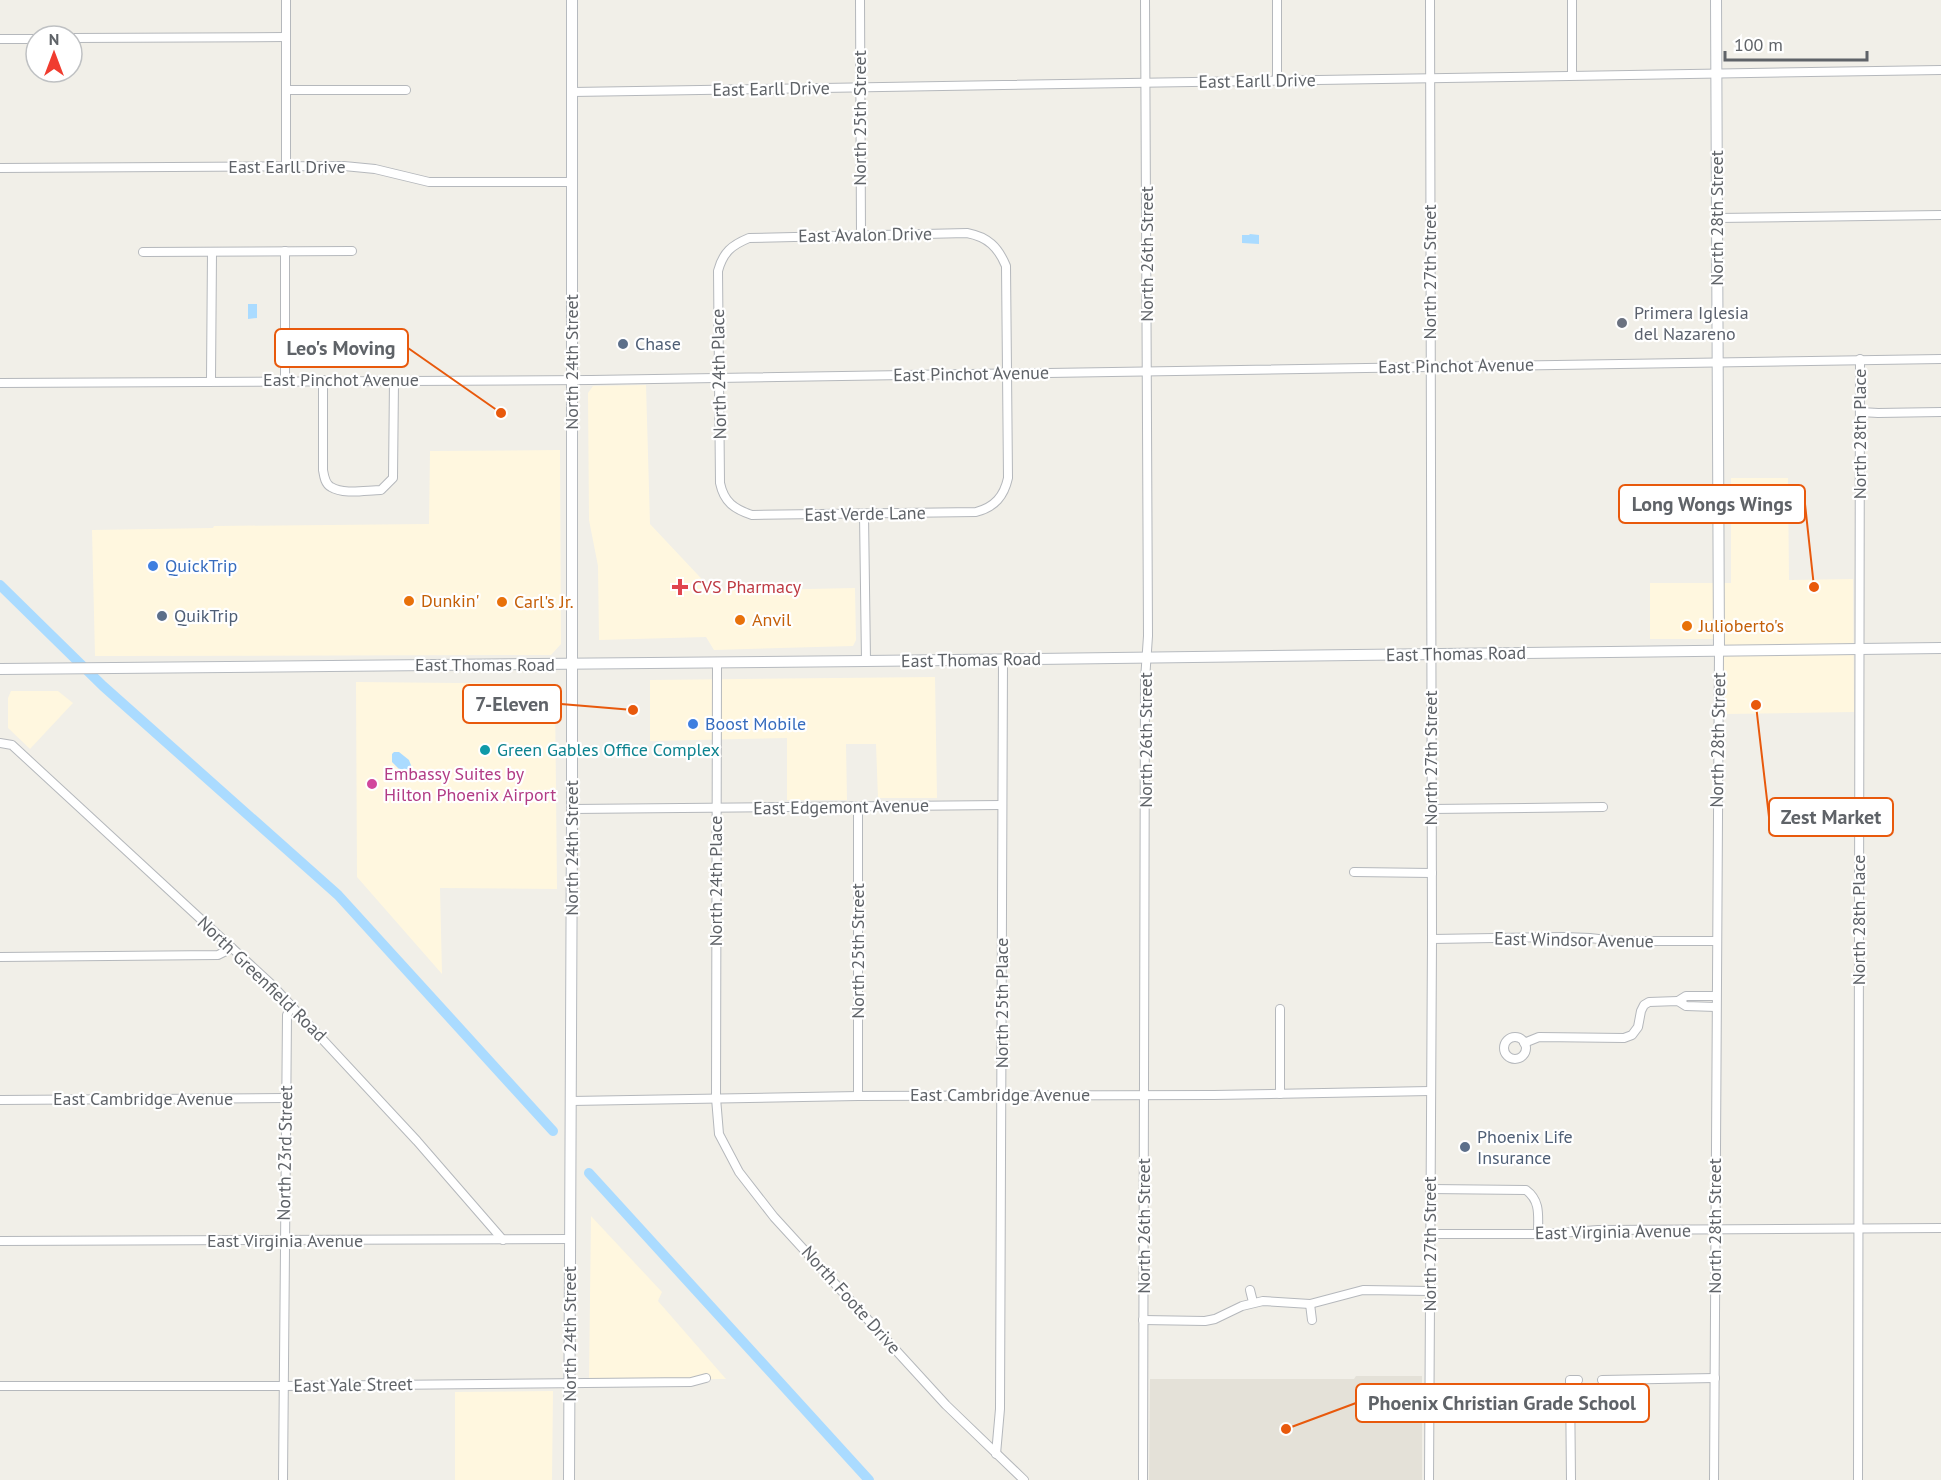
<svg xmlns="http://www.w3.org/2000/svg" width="1941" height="1480" viewBox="0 0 1941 1480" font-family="'PT Sans',sans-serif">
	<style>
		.commercial { fill: #fff7df }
		.education { fill: #e4e1d8 }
		.water { fill: #aadbff }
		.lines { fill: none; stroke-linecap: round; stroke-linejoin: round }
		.canal { stroke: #aadbff; stroke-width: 10 }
		.street-casing { stroke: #b5b8bc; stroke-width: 10 }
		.secondary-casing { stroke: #b6babf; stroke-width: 12 }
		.street { stroke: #fff; stroke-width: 8 }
		.secondary { stroke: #fff; stroke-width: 10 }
		.worship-dot { fill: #6b7280; stroke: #fff; stroke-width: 2 }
		.service-dot { fill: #5c6f8a; stroke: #fff; stroke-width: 2 }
		.shop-dot { fill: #3f7fe0; stroke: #fff; stroke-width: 2 }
		.health-dot { fill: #e0444e; stroke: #fff; stroke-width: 2 }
		.food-dot { fill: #e8710a; stroke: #fff; stroke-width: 2 }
		.culture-dot { fill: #0f9aa8; stroke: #fff; stroke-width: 2 }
		.hotel-dot { fill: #d1479c; stroke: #fff; stroke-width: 2 }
		.labels { text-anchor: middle; stroke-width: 4.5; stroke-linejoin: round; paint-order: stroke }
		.street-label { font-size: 18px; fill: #5f6368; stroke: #fff }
		.worship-label { font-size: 18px; fill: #5b616d; stroke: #fff; text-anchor: start }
		.service-label { font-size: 18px; fill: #4e5e75; stroke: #fff; text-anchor: start }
		.shop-label { font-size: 18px; fill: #366cbe; stroke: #fff; text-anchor: start }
		.health-label { font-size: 18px; fill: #be3a42; stroke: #fff; text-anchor: start }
		.food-label { font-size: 18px; fill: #c56008; stroke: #fff; text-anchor: start }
		.culture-label { font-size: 18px; fill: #0d838f; stroke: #fff; text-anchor: start }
		.hotel-label { font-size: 18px; fill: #b23c85; stroke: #fff; text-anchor: start }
		.leader { fill: none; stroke: #e8590c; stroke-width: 2 }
		.callout-dot { fill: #e8590c; stroke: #fff; stroke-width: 2 }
		.callout { fill: #fff; stroke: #e8590c; stroke-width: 2 }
		.callout-label { font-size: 20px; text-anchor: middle; font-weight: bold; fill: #5f6368 }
	</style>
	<rect width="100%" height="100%" fill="#f1efe8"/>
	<g class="commercial">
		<polygon points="646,385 650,524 713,591 855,588 856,640 853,646 714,650 706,637 599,640 598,566 589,520 588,393 593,386"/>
		<polygon points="560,450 561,644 551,655 95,656 92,530 213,528 214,526 429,524 430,451"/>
		<polygon points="1731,478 1788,478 1789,580 1853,579 1854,712 1725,714 1723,639 1650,639 1650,583 1731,583"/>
		<polygon points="935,677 937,798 878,798 876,744 846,744 847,800 787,800 787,738 650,741 650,680"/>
		<polygon points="356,682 548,684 555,692 557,889 440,888 442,974 357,877"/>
		<polygon points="11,691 58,691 73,703 30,749 8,728 8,698"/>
		<polygon points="591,1216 662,1292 658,1301 726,1379 589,1380"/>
		<polygon points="553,1391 552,1480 455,1480 455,1392"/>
	</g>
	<polygon class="education" points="1356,1376 1422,1376 1422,1480 1149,1480 1150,1379 1354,1379"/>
	<g class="water">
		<polygon points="1250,234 1259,235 1259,244 1242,243 1242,235 1249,235"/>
		<polygon points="248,304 257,304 257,318 248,319"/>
		<polygon points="399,752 409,760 412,768 409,771 399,769 392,762 392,754 394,752"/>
	</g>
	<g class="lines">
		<g class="canal">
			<polyline points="0,585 103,686 338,895 553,1131"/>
			<polyline points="589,1173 869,1480"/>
		</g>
		<g class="street-casing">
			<g id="street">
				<polyline points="860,0 861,236"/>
				<polyline points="1277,0 1277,80"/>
				<polyline points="1572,0 1572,75"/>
				<polyline points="72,38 286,37"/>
				<polyline points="0,39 36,39"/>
				<polyline points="286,90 406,90"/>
				<polyline points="572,92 1941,70"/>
				<polyline points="286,167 286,0"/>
				<polyline points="0,168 344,166 375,169 429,182 572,182"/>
				<polyline points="1717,218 1941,215"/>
				<path d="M967 233C988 237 998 247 1006 266L1008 478C1004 496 995 507 976 512L752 515C734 509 724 502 720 483L718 271C723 252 732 245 749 238Z"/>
				<polyline points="285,251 285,380"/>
				<polyline points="143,252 352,251"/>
				<polyline points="211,380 212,252"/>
				<path d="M323 380V470C324 476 325 484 331 487 344 495 367 490 381 490L393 478 394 380"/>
				<polyline points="0,383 591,380 1941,359"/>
				<polyline points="1861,412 1878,413 1941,412"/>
				<polyline points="864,514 866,661"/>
				<polyline points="717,663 716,1098 719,1134 739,1172 774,1217 946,1405 1024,1480"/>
				<polyline points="0,743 12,745 271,984 417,1141 503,1240"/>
				<polyline points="858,807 858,1096"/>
				<polyline points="572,809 1002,805"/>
				<polyline points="1431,809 1603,807"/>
				<polyline points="1354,872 1432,873"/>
				<polyline points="1432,939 1564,937 1590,938 1615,941 1716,941"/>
				<polyline points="0,957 218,955 232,948"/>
				<polyline points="1678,1001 1686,996 1716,996"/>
				<circle cx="1515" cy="1048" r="11"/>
				<polyline points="1524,1043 1539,1037 1624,1038 1632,1035 1638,1027 1641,1011 1644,1005 1649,1002 1678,1001 1686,1006 1716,1007"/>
				<polyline points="1280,1094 1280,1009"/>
				<polyline points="0,1100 285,1098"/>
				<polyline points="571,1101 858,1096 1214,1095 1430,1091"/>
				<path d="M1430 1189 1526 1190C1541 1201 1538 1216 1538 1234"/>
				<polyline points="1430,1234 1547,1234 1598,1230 1941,1228"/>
				<polyline points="0,1241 570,1239"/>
				<polyline points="1250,1290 1253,1302"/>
				<polyline points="1310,1304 1312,1320"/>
				<polyline points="1143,1320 1205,1321 1215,1319 1242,1306 1263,1301 1310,1304 1363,1290 1430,1291"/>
				<polyline points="1602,1380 1715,1378"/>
				<polyline points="0,1386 283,1386 691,1382 706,1378"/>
				<polyline points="996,1454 1000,1409 1003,659"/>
				<polyline points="283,1480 287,1015 292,1006"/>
				<polyline points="1143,1480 1145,680 1148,636 1145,0"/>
				<polyline points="1429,1480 1432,939 1430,0"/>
				<polyline points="1571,1480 1570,1380 1578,1380"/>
				<polyline points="1714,1480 1719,651"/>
				<polyline points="1858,1480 1860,359"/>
			</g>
		</g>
		<g class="secondary-casing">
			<g id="secondary">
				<polyline points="1716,0 1719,651"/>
				<polyline points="0,669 866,661 1941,648"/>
				<polyline points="569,1480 572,816 572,0"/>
			</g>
		</g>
		<use href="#street" class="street"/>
		<use href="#secondary" class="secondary"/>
	</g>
	<circle class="worship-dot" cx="1622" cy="323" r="6"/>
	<g class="service-dot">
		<circle cx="623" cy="344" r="6"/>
		<circle cx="162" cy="616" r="6"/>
		<circle cx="1465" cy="1147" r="6"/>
	</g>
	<g class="shop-dot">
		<circle cx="153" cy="566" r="6"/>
		<circle cx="693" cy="724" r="6"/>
	</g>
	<path class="health-dot" d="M677 578h6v6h6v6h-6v6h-6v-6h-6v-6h6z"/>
	<g class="food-dot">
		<circle cx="409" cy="601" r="6"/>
		<circle cx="502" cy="602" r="6"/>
		<circle cx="740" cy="620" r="6"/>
		<circle cx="1687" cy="626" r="6"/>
	</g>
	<circle class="culture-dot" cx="485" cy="750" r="6"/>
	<circle class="hotel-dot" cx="372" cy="784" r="6"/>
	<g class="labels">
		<g class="street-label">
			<text transform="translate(1257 81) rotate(-1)" y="6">East Earll Drive</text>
			<text transform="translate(771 89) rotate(-1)" y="6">East Earll Drive</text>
			<text transform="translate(860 118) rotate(-90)" y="6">North 25th Street</text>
			<text x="287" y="173">East Earll Drive</text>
			<text transform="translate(1717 218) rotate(-90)" y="6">North 28th Street</text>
			<text transform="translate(865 235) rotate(-1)" y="6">East Avalon Drive</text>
			<text transform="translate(1147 254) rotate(-90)" y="6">North 26th Street</text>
			<text transform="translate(1430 272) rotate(-90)" y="6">North 27th Street</text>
			<text transform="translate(572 362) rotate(-90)" y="6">North 24th Street</text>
			<text transform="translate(1456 366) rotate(-1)" y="6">East Pinchot Avenue</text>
			<text transform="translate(719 374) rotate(-91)" y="6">North 24th Place</text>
			<text transform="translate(971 374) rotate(-1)" y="6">East Pinchot Avenue</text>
			<text x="341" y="386">East Pinchot Avenue</text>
			<text transform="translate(1860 434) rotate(-90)" y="6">North 28th Place</text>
			<text transform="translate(865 514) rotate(-1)" y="6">East Verde Lane</text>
			<text transform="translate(1456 654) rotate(-1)" y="6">East Thomas Road</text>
			<text transform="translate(971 660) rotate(-1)" y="6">East Thomas Road</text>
			<text x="485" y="671">East Thomas Road</text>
			<text transform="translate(1146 740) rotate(-90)" y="6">North 26th Street</text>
			<text transform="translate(1718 740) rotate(-89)" y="6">North 28th Street</text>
			<text transform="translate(1431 758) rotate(-90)" y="6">North 27th Street</text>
			<text transform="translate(841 807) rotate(-1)" y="6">East Edgemont Avenue</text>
			<text transform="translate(572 848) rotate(-90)" y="6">North 24th Street</text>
			<text transform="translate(716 881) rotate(-90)" y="6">North 24th Place</text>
			<text transform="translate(1859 920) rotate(-90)" y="6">North 28th Place</text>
			<text transform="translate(1574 940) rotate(1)" y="6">East Windsor Avenue</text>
			<text transform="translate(858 951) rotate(-90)" y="6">North 25th Street</text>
			<text transform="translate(262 979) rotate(44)" y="6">North Greenfield Road</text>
			<text transform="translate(1002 1003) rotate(-90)" y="6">North 25th Place</text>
			<text x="1000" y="1101">East Cambridge Avenue</text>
			<text x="143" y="1105">East Cambridge Avenue</text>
			<text transform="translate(285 1153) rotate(-89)" y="6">North 23rd Street</text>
			<text transform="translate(1144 1226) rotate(-90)" y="6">North 26th Street</text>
			<text transform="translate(1715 1226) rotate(-90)" y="6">North 28th Street</text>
			<text transform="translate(1613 1232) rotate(-1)" y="6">East Virginia Avenue</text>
			<text x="285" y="1247">East Virginia Avenue</text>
			<text transform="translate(1430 1244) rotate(-90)" y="6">North 27th Street</text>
			<text transform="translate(851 1300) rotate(48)" y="6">North Foote Drive</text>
			<text transform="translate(570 1334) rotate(-90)" y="6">North 24th Street</text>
			<text transform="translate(353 1385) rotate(-1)" y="6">East Yale Street</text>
		</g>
		<g class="worship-label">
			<text x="1634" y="319">Primera Iglesia<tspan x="1634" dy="21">del Nazareno</tspan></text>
		</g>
		<g class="service-label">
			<text x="635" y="350">Chase</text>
			<text x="174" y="622">QuikTrip</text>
			<text x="1477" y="1143">Phoenix Life<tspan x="1477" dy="21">Insurance</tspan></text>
		</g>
		<g class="shop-label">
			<text x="165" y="572">QuickTrip</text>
			<text x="705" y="730">Boost Mobile</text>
		</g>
		<g class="health-label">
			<text x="692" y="593">CVS Pharmacy</text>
		</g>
		<g class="food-label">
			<text x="421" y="607">Dunkin'</text>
			<text x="514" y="608">Carl's Jr.</text>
			<text x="752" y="626">Anvil</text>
			<text x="1699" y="632">Julioberto's</text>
		</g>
		<g class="culture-label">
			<text x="497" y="756">Green Gables Office Complex</text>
		</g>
		<g class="hotel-label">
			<text x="384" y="780">Embassy Suites by<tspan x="384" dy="21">Hilton Phoenix Airport</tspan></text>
		</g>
	</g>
	<path class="leader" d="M501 413L408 348M1814 587L1805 504M633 710L561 704M1756 705L1769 817M1286 1429L1356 1403"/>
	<g class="callout-dot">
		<circle cx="501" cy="413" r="6"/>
		<circle cx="1814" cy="587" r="6"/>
		<circle cx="633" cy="710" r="6"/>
		<circle cx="1756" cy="705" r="6"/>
		<circle cx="1286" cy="1429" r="6"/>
	</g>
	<g class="callout">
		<rect x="275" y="329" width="133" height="38" rx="6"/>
		<rect x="1619" y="485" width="186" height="38" rx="6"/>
		<rect x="463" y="685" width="98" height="38" rx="6"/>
		<rect x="1769" y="798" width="124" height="38" rx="6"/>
		<rect x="1356" y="1384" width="293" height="38" rx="6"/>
	</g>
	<g class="callout-label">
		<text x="341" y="355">Leo's Moving</text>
		<text x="1712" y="511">Long Wongs Wings</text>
		<text x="512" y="711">7-Eleven</text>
		<text x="1831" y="824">Zest Market</text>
		<text x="1502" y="1410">Phoenix Christian Grade School</text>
	</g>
	<g transform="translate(54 54)"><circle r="28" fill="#ffffff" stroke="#bfc1c3" stroke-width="1.5"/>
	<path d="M0-4.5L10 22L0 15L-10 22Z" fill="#f03c2f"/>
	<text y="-9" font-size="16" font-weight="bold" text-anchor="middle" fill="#5f6368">N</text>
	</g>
	<path d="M1725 51v9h142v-9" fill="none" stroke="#5f6368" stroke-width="3"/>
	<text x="1734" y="51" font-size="18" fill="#5f6368" stroke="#ffffff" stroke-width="4.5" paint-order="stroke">100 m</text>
</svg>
